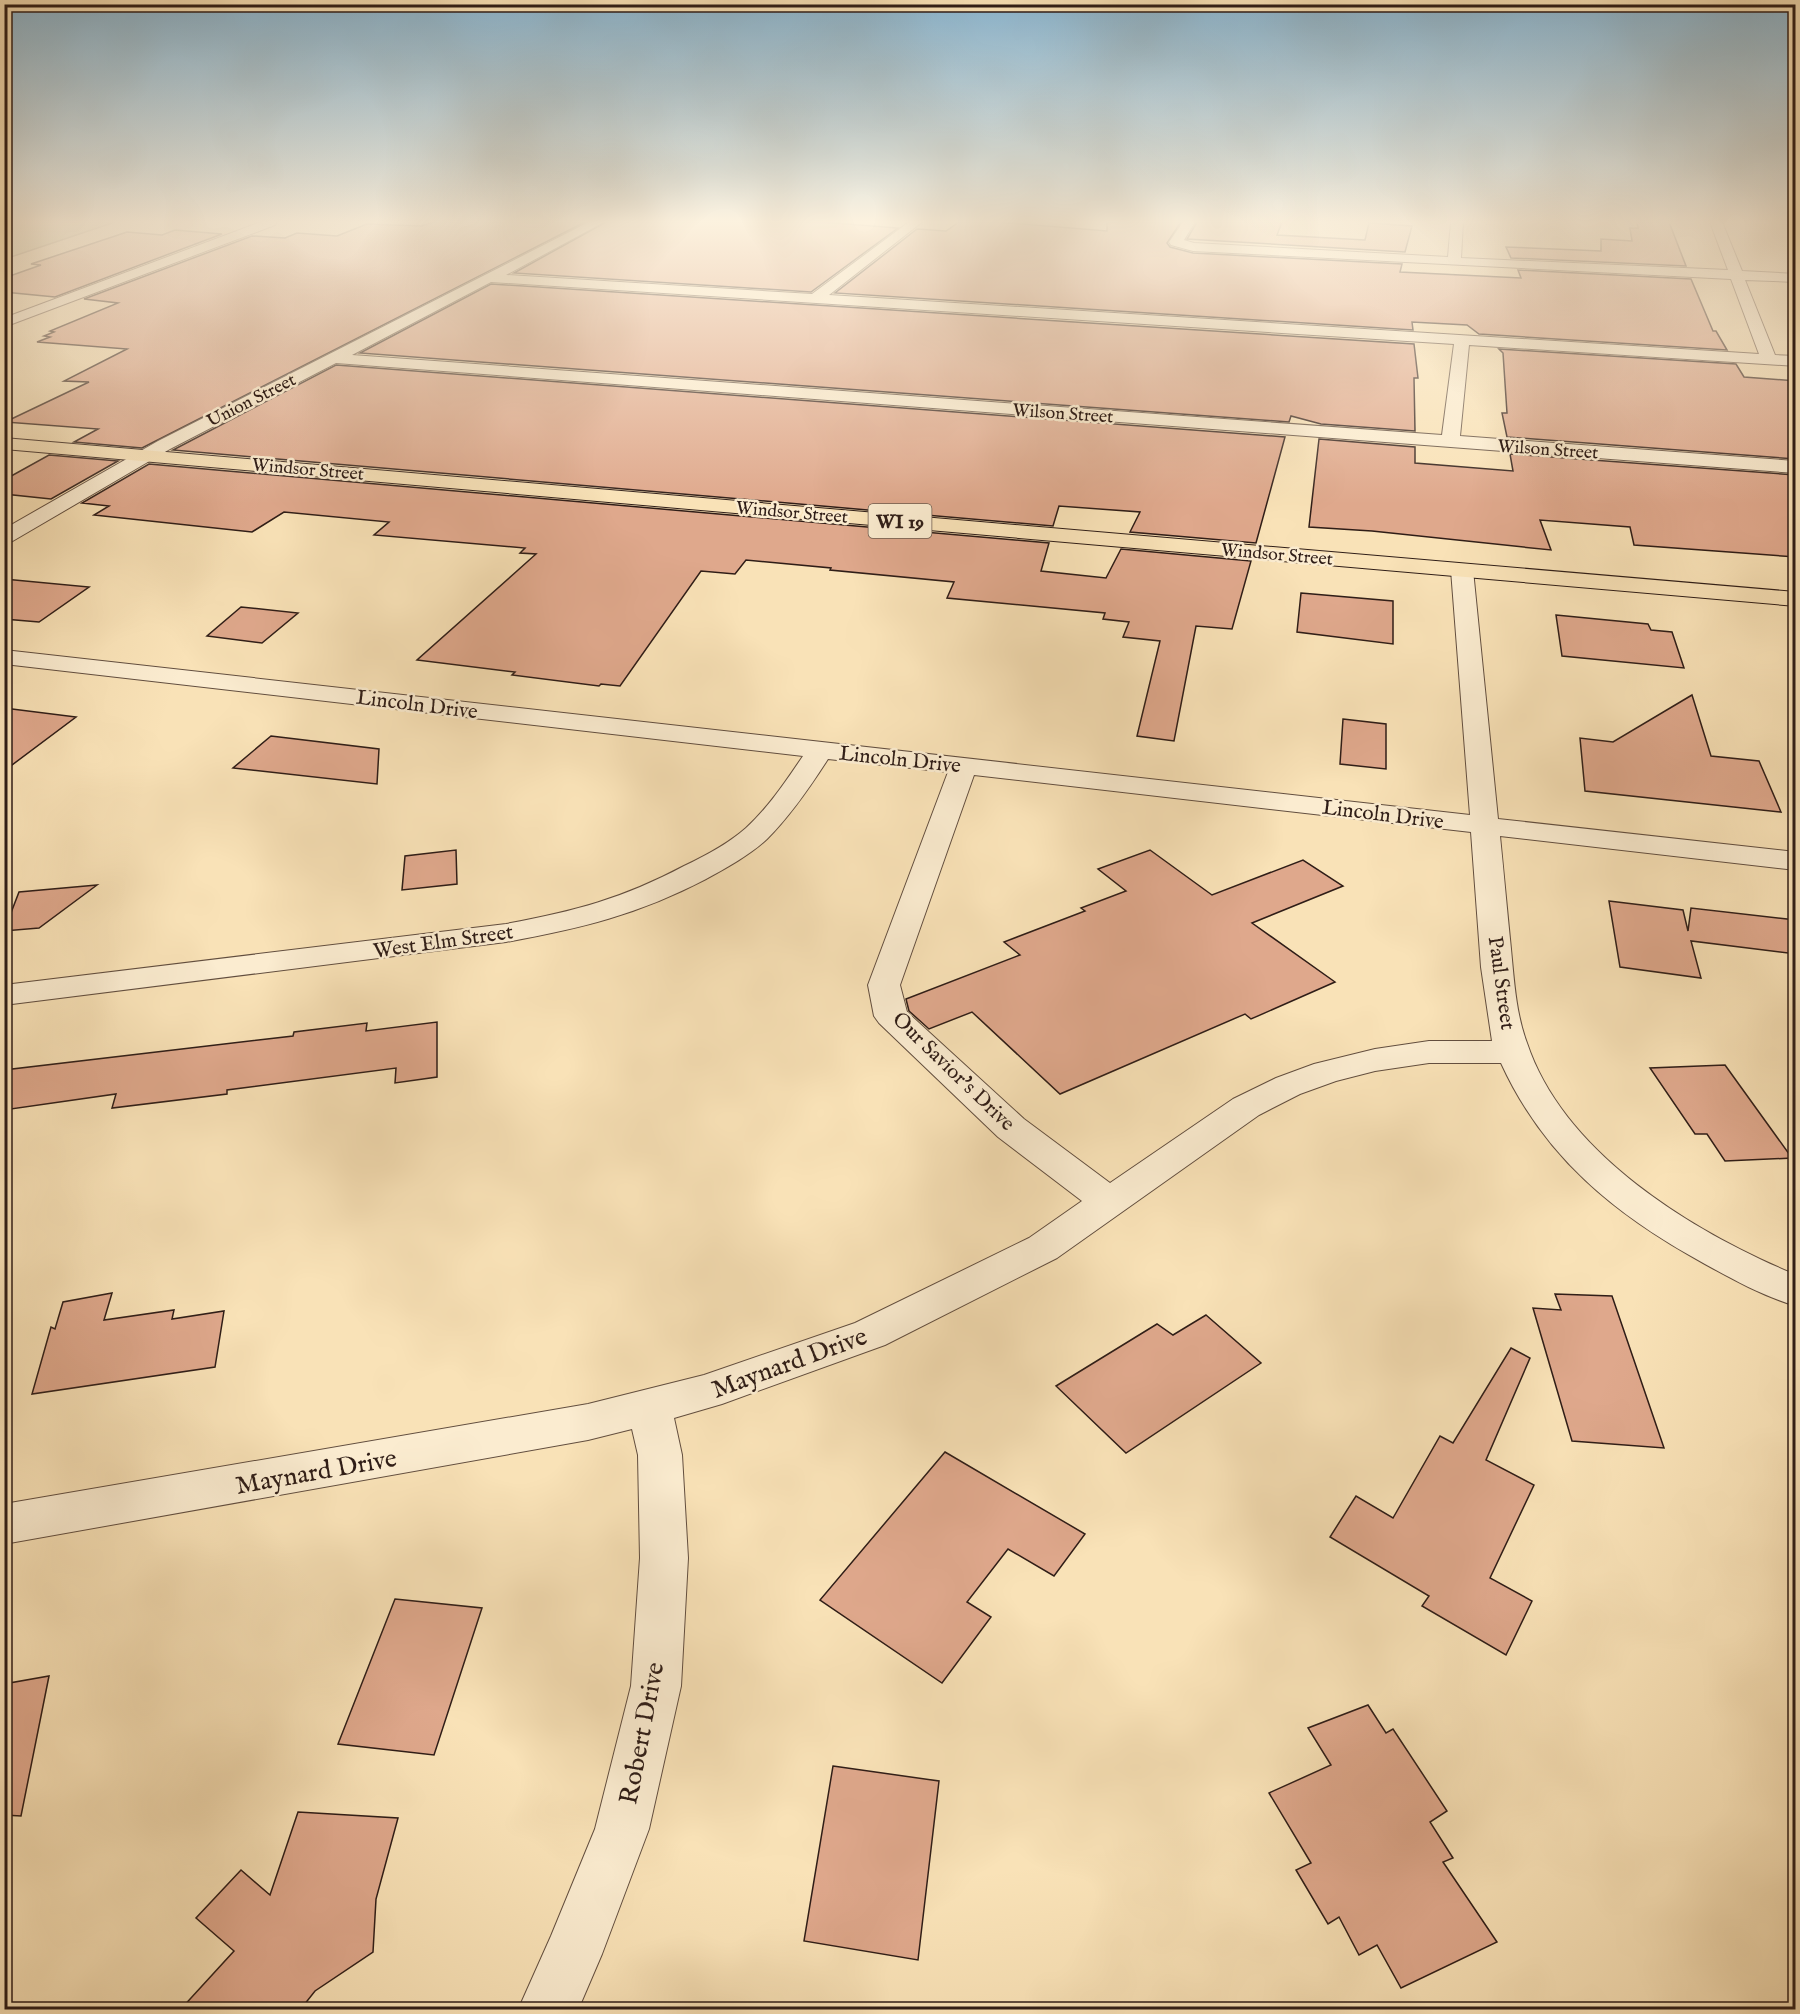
<svg xmlns="http://www.w3.org/2000/svg" width="1800" height="2014" viewBox="0 0 1800 2014" font-family="'IM FELL English',serif">
	<style>
		.green { fill: #c1c28c; stroke: #787052; stroke-width: 1.5 }
		.building { fill: #dfa88c; stroke: #2f1d17; stroke-width: 1.5 }
		.lines { fill: none; stroke-linecap: round; stroke-linejoin: round }
		.street-casing { stroke: #624e3f; stroke-width: 2 }
		.primary-casing { stroke: #2f1d17; stroke-width: 2 }
		.street { fill: #fbecd0; fill-rule: evenodd }
		.primary { fill: #f9e2b7; fill-rule: evenodd }
		.labels { text-anchor: middle; stroke-width: 5; stroke-linejoin: round; paint-order: stroke }
		.far-street-label { font-size: 18px; fill: #2f1d17; stroke: #fbecd0 }
		.shield { fill: #fbecd0; stroke: #6c5b4e; stroke-width: 1.5 }
		.shield-label { font-size: 20px; font-weight: bold; fill: #2f1d17 }
		.street-label { font-size: 21px; fill: #2f1d17; stroke: #fbecd0 }
		.near-street-label { font-size: 26px; fill: #2f1d17; stroke: #fbecd0 }
	</style>
	<rect width="100%" height="100%" fill="#f9e2b7"/>
	<filter id="stains"><feTurbulence type="fractalNoise" baseFrequency=".00333" numOctaves="4"/><feColorMatrix values="0 0 0 0 .2 0 0 0 0 .09 0 0 0 0 .02 0 0 0 .5 -.17"/></filter>
	<radialGradient id="worn" r=".72"><stop offset=".6" stop-color="#630" stop-opacity="0"/><stop offset="1" stop-color="#630" stop-opacity=".3"/></radialGradient>
	<polygon class="green" points="4,222 115,222 5,259"/>
	<g class="building">
		<polygon points="433,222 585,222 142,448 74,442 98,429 5,422 89,382 64,381 127,349 37,342 50,337 44,336 54,332 50,331 118,303 84,299 252,236 285,238 297,233 337,236 367,224 422,226"/>
		<polygon points="606,222 822,222 898,228 811,292 514,273"/>
		<polygon points="959,222 997,222 1107,231 1107,222 1181,222 1167,243 1170,247 1193,253 1402,264 1400,272 1521,278 1518,270 1691,279 1713,331 1716,331 1727,350 1479,334 1467,325 1412,322 1413,330 835,293 917,229 946,231"/>
		<polygon points="1197,222 1282,222 1277,235 1365,240 1369,223 1412,226 1405,252 1187,239"/>
		<polygon points="1637,222 1669,222 1686,266 1511,258 1506,247 1601,251 1601,239 1632,241 1630,228 1638,228"/>
		<polygon points="175,230 222,234 55,297 4,292 4,278 41,265 31,264 127,232 162,235"/>
		<polygon points="491,284 1414,344 1418,378 1414,378 1415,431 1321,424 1291,416 1289,422 360,353"/>
		<polygon points="1499,349 1736,364 1744,377 1796,381 1796,459 1507,437 1502,413 1507,413 1503,353"/>
		<polygon points="336,365 1285,437 1256,543 1130,532 1140,512 1059,506 1053,526 173,450"/>
		<polygon points="1319,439 1415,447 1415,463 1513,471 1510,454 1796,475 1796,557 1634,545 1630,527 1540,520 1551,550 1372,531 1309,527"/>
		<polygon points="49,455 118,461 51,499 4,494 4,480"/>
		<polygon points="149,464 1049,543 1041,571 1106,578 1121,549 1251,561 1232,629 1196,626 1174,741 1137,736 1160,641 1123,637 1129,622 1103,619 1105,613 947,598 954,582 830,570 831,568 746,560 735,574 701,571 620,686 601,684 599,686 512,675 515,672 417,660 536,554 520,553 525,548 374,535 389,522 284,512 252,532 94,515 109,506 82,503"/>
		<polygon points="4,579 89,587 39,622 4,619"/>
		<polygon points="1301,593 1393,601 1393,644 1297,632"/>
		<polygon points="241,607 298,613 262,643 207,636"/>
		<polygon points="1556,615 1648,624 1651,630 1672,632 1684,668 1562,656"/>
		<polygon points="1692,695 1711,756 1759,761 1781,812 1585,791 1580,738 1613,742"/>
		<polygon points="4,708 76,717 4,771"/>
		<polygon points="1343,719 1386,724 1386,769 1340,764"/>
		<polygon points="271,736 379,749 377,784 233,768"/>
		<polygon points="456,850 457,884 402,890 405,856"/>
		<polygon points="1150,850 1212,895 1303,860 1343,886 1252,923 1335,982 1251,1019 1245,1014 1060,1094 972,1012 929,1029 909,1011 906,999 1020,955 1004,942 1085,911 1081,908 1126,891 1098,869"/>
		<polygon points="97,885 39,928 4,931 19,892"/>
		<polygon points="1609,901 1683,910 1688,931 1691,908 1796,920 1796,954 1691,941 1701,978 1620,967"/>
		<polygon points="437,1022 437,1077 395,1083 396,1068 227,1090 227,1094 112,1108 116,1094 4,1110 4,1070 293,1036 294,1032 367,1023 366,1031"/>
		<polygon points="1725,1065 1792,1158 1725,1161 1707,1134 1695,1134 1650,1068"/>
		<polygon points="112,1293 104,1320 174,1310 172,1319 224,1311 215,1367 32,1394 51,1327 55,1329 63,1302"/>
		<polygon points="1555,1294 1612,1296 1664,1448 1572,1441 1533,1308 1561,1310"/>
		<polygon points="1206,1315 1261,1363 1126,1453 1056,1386 1157,1324 1173,1335"/>
		<polygon points="1511,1348 1530,1358 1486,1460 1534,1485 1490,1578 1532,1601 1506,1655 1422,1606 1429,1596 1330,1537 1356,1496 1393,1518 1440,1436 1453,1443"/>
		<polygon points="945,1452 1085,1534 1054,1576 1008,1549 967,1602 991,1617 942,1683 820,1600"/>
		<polygon points="395,1599 482,1608 434,1755 338,1744"/>
		<polygon points="49,1676 21,1816 4,1815 4,1684"/>
		<polygon points="1368,1705 1386,1733 1393,1729 1447,1811 1430,1822 1453,1858 1443,1862 1497,1942 1401,1988 1377,1945 1359,1955 1339,1917 1328,1924 1296,1870 1311,1863 1269,1793 1331,1765 1308,1728"/>
		<polygon points="833,1766 939,1781 918,1960 804,1941"/>
		<polygon points="298,1812 398,1818 376,1899 373,1952 315,1991 300,2010 180,2010 234,1951 196,1918 241,1870 270,1895"/>
	</g>
	<g class="lines">
		<g class="street-casing">
			<g id="street">
				<polygon points="261,222 277,222 275,225 4,327 4,318"/>
				<path d="M589 222H604L506 275 812 294 909 222H922L829 295 1759 354 1731 279 1193 251 1171 245 1169 242 1183 222H1195L1184 240 1194 243 1448 257 1451 222H1463L1461 258 1728 270 1710 222H1722L1742 271 1796 274V282L1745 280 1775 355 1796 356V366L1469 345 1460 436 1796 461V473L336 363 170 449 11 542 4 544V529L158 441ZM491 282 1454 344 1442 435 352 355Z"/>
				<path d="M1462 564 1470 565 1473 570 1498 819 1796 852V870L1500 836C1504 874 1507 911 1511 949 1514 980 1516 1014 1527 1043 1564 1154 1693 1232 1796 1275V1306C1763 1296 1734 1280 1705 1264 1615 1215 1544 1157 1501 1063H1429L1375 1071 1336 1081 1300 1094 1259 1115 1057 1258 885 1345 722 1404 674 1418 682 1455 688 1558 681 1686 649 1829 602 1954 578 2010H518L551 1936 595 1829 631 1686 640 1558 638 1455 632 1429 588 1440 4 1544V1504L588 1404 704 1375 855 1323 1029 1238 1082 1201 998 1137 879 1023 874 1016 868 985 948 772 828 759C810 787 791 815 767 839 750 855 726 868 706 879 637 915 582 928 506 942L4 1005V985L506 924C575 911 622 899 684 866 705 856 728 844 746 828 769 807 786 781 803 756L4 664V650L1470 815 1451 570 1454 565ZM974 775 1471 832 1481 967 1492 1041H1429L1375 1049 1314 1064 1276 1078 1233 1099 1110 1183 1024 1119 907 1012 900 985Z"/>
			</g>
		</g>
		<g class="primary-casing">
			<polygon id="primary" points="4,438 1796,592 1796,606 4,449"/>
		</g>
		<use href="#street" class="street"/>
		<use href="#primary" class="primary"/>
	</g>
	<linearGradient id="sky" x2="0" y2="1"><stop stop-color="#8bb8d4"/><stop offset="0.44" stop-color="#fcf2df"/><stop offset="1" stop-color="#fcf2df" stop-opacity="0"/></linearGradient>
	<rect width="1800" height="504" fill="url(#sky)"/>
	<g class="labels">
		<g class="far-street-label">
			<text transform="translate(251 400) rotate(-27)" y="6">Union Street</text>
			<text transform="translate(1063 413) rotate(4)" y="6">Wilson Street</text>
			<text transform="translate(1548 449) rotate(4)" y="6">Wilson Street</text>
			<text transform="translate(308 469) rotate(5)" y="6">Windsor Street</text>
			<text transform="translate(792 512) rotate(5)" y="6">Windsor Street</text>
			<text transform="translate(1277 554) rotate(5)" y="6">Windsor Street</text>
		</g>
		<rect class="shield" x="868.5" y="504" width="63" height="34" rx="4.5"/>
		<g class="shield-label">
			<text x="900" y="528">WI 19</text>
		</g>
		<g class="street-label">
			<text transform="translate(417 704) rotate(7)" y="7">Lincoln Drive</text>
			<text transform="translate(900 759) rotate(6)" y="7">Lincoln Drive</text>
			<text transform="translate(1383 814) rotate(7)" y="7">Lincoln Drive</text>
			<text transform="translate(443 941) rotate(-8)" y="7">West Elm Street</text>
			<text transform="translate(1502 983) rotate(82)" y="7">Paul Street</text>
			<text transform="translate(954 1071) rotate(44)" y="7">Our Savior's Drive</text>
		</g>
		<g class="near-street-label">
			<text transform="translate(789 1362) rotate(-20)" y="9">Maynard Drive</text>
			<text transform="translate(316 1471) rotate(-10)" y="9">Maynard Drive</text>
			<text transform="translate(641 1733) rotate(-79)" y="9">Robert Drive</text>
		</g>
	</g>
	<rect width="1800" height="2014" fill="none" stroke="#f9e2b7" stroke-width="24"/>
	<rect x="6" y="6" width="1788" height="2002" fill="none" stroke="#2f1d17" stroke-width="3"/>
	<rect x="12" y="12" width="1776" height="1990" fill="none" stroke="#2f1d17" stroke-width="1.5"/>
	<rect width="100%" height="100%" filter="url(#stains)"/>
	<rect width="100%" height="100%" fill="url(#worn)"/>
</svg>
